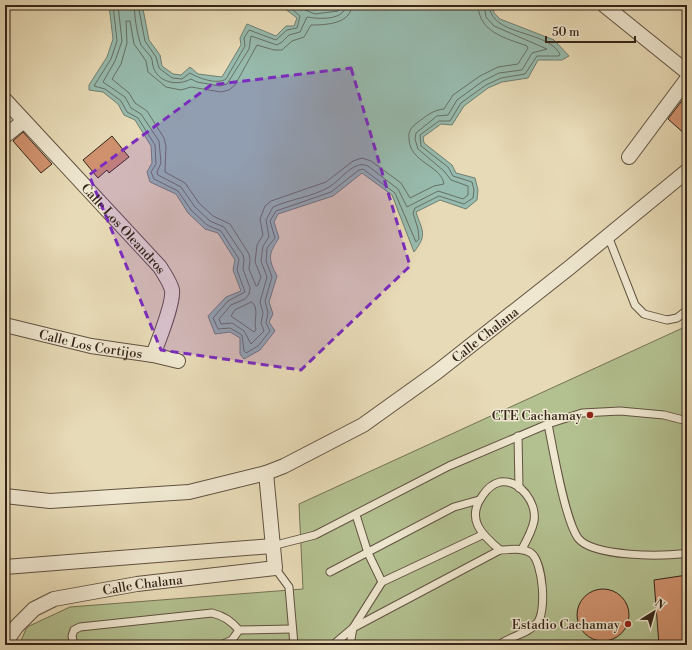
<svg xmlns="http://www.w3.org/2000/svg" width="692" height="650" viewBox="0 0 692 650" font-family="'Libre Bodoni',serif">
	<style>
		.green { fill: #b3c090; stroke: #747254 }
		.water { fill: #97bbae; stroke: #6f7f72 }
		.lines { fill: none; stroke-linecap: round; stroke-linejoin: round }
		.shore { stroke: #667064; stroke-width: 1 }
		.building { fill: #d0926e; stroke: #342519 }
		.service-casing { stroke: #615240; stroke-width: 9 }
		.minor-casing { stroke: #615240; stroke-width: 16 }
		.service { stroke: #efe7d0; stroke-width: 7 }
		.minor { stroke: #efe7d0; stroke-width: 14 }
		.marked { fill: #7b2cbf; fill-opacity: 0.2; stroke: #7b2cbf; stroke-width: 3; stroke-dasharray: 8 5; stroke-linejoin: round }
		.poi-dot { fill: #8f2418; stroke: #efe7d0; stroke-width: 1.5 }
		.labels { text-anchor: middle; stroke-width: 3; stroke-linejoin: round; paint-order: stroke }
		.street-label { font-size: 13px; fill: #342519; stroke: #efe7d0 }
		.poi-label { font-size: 13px; fill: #342519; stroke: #efe7d0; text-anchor: end }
	</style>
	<rect width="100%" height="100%" fill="#e7dab6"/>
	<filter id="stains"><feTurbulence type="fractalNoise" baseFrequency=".005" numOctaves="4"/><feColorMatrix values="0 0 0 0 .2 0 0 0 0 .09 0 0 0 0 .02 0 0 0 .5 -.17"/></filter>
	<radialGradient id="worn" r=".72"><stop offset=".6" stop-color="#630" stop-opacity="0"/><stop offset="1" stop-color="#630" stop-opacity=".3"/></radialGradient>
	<polygon class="green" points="687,326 687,645 19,645 27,627 70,607 303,589 299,504"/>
	<path class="water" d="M109 5H145L143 9 149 40 160 55 162 66 173 74 181 75 190 67 198 74 222 77 241 45 240 38 247 24 276 36 286 26H294L297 18 280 5H307L314 10 344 5H493L494 13 500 19 554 40 569 56 562 60H538L528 78 502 82 488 88 464 106 452 125 441 124 423 137 424 143 452 165 456 173 475 178 478 190 477 200 466 209 440 200 416 212C422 231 428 234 414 252L392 195 362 173 333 196 278 214 274 222 279 238C268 254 268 259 277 276L269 302 273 314 269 322 275 331 260 350 244 359 240 354V338L230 332 215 334 208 316 226 297 241 291 233 270 235 260 218 233 205 229 188 213 176 194 150 182 147 172 152 163 151 146 135 120 124 115 118 104 103 92 89 90V85L107 57 113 39Z"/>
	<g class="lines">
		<g class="shore">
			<path d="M113 5 117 41 111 59 94 86 105 89 121 101 127 112 138 118 155 145 156 164 151 172 154 179 178 191 191 210 207 225 221 231 239 259 237 270 245 292 228 301 213 318 218 329 230 328 242 335 244 351 246 353 258 346 270 331 266 323 268 313 265 301 272 277 266 261 267 248 275 238 270 221 276 211 331 192 359 170 363 169 395 193 416 242 419 239 418 229 413 213 415 208 439 196 464 204 473 198 474 190 472 182 453 176 448 167 421 146 420 135 439 121H450L461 103 486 85 501 78 525 74 537 56H559L560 54C546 29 491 37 489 5"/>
			<path d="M118 5 122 41 115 61 103 82 125 97 131 108 141 114 159 141 161 163 157 172 158 175 181 187 195 207 210 221 224 227 243 255 244 260 243 269 250 288 249 294 245 299 231 305 219 319 221 324 232 323 244 331 251 344 264 331 261 323 263 313 260 302 267 277 261 261 263 246 269 237 266 220 273 207C291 199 312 197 329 187 340 181 354 159 368 166L398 189 407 207 438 191 463 199 468 195V186L451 180 444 171 418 149 415 139 416 133 437 116 448 115 457 100 483 81 499 73 522 70 532 53 547 49 494 26 486 17 484 5"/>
			<path d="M135 5C133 12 138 38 141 45 144 49 148 53 151 57 153 61 152 65 154 69 160 83 178 86 191 79L197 82 220 86 227 84 249 49 251 36 277 45 282 42 289 35 300 32 307 17C318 19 345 21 346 5"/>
			<path d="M141 5 139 10 145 41 156 57 159 68 172 78 182 79 190 73C198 78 217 85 226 79L245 46 244 38 249 30 276 40 287 30 297 28 300 16 287 5"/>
			<polyline points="304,5 305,10 315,14 338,11 341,5"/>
			<path d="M352 5C351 24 326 25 311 25L304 37 292 41 282 50H274L257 45 235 85 229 90 221 92 191 87 181 90 166 87 148 72 146 61 134 44 130 21H126L127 43 121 64 112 79 129 93 135 103 147 111 164 138 166 146 165 172 185 183 199 203 213 216 230 224 249 254 250 260 249 269 256 286 258 285 261 277 255 262 257 245 263 235 260 219 265 206 271 201 326 182 353 161 362 158 371 161 401 183 410 198 434 186 444 184C441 165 410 163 409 139 408 132 411 127 417 123 426 116 433 110 444 109L453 95 480 76 498 67 518 64 528 48 527 46C506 38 479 33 478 5"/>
			<path d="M252 302C260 309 253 321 256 330L254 332 231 316 235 310Z"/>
		</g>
	</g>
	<g class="building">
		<polygon points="687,94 687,136 668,119"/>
		<polygon points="23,132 52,164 41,173 13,141"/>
		<polygon points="112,136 129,157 109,173 107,170 98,178 83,160"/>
		<polygon points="687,575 687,645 659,645 654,580"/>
		<circle cx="603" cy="615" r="26"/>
	</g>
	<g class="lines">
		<g class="service-casing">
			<g id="service">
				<polyline points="608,236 635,305 644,314 667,320 677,318 687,310"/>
				<path d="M548 424C553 449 565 520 578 538 592 557 665 557 687 553"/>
				<polyline points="518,436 519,488"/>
				<polyline points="356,515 368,553 382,582"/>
				<polyline points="272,546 315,535 449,466 548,424 582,413 620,411 664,415 687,421"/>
				<path d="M500 550C482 535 465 519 483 495 487 489 492 484 500 482 520 479 537 503 534 521 532 531 527 540 522 549"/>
				<polyline points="275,568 289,587 294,645"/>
				<polyline points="330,572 454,507 479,500"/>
				<path d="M74 645 72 636 74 630 80 627 212 613C224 616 231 621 239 630L292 629"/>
				<polyline points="221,645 232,640 239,630"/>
				<path d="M333 645 353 628 500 550C510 550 522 547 531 553 543 562 547 612 537 623 528 634 510 636 499 645"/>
				<polyline points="350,645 353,628 382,582 482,535"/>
			</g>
		</g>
		<g class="minor-casing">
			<g id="minor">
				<polyline points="604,5 687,72"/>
				<path id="s1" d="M5 100 160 267C164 274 170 282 172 290 174 303 158 342 153 355"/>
				<polyline points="5,136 24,121"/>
				<polyline points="629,157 687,79"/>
				<path id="s2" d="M5 325 91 346 153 355 178 361"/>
				<path id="s3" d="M5 496 50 501 189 492 266 473 284 466 363 425 437 372 569 268 687 171"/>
				<polyline points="5,567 272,546"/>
				<path id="s4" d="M5 643 17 626 34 609 54 599 137 584 275 568 266 473"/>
			</g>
		</g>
		<use href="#service" class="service"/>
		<use href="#minor" class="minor"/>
	</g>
	<path class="marked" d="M351 68 410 266 301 370 161 350 89 175 211 85Z"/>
	<g class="poi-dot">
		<circle cx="590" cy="415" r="4"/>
		<circle cx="628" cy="624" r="4"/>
	</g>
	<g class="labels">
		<g class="street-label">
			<text dy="5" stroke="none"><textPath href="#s1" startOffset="175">Calle Los Oleandros</textPath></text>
			<text dy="5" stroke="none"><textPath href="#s3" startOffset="524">Calle Chalana</textPath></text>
			<text dy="5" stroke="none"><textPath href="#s2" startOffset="88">Calle Los Cortijos</textPath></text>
			<text dy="5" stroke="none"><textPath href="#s4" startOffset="157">Calle Chalana</textPath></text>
		</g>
		<g class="poi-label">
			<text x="582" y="420">CTE Cachamay</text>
			<text x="620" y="629">Estadio Cachamay</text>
		</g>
	</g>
	<rect width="692" height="650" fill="none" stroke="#e7dab6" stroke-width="20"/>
	<rect x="6" y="6" width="680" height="638" fill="none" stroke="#342519" stroke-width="2"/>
	<rect x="10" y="10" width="672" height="630" fill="none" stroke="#342519"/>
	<g transform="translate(654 612) rotate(37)" stroke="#efe7d0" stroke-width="3" paint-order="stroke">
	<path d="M0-3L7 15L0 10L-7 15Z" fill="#342519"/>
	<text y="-6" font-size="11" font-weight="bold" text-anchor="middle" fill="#342519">N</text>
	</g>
	<path d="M546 36v6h89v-6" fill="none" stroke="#342519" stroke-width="2"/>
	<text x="552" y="36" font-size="12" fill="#342519" stroke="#efe7d0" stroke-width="3" paint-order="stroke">50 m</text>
	<rect width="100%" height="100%" filter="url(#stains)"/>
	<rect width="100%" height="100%" fill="url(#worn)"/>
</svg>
